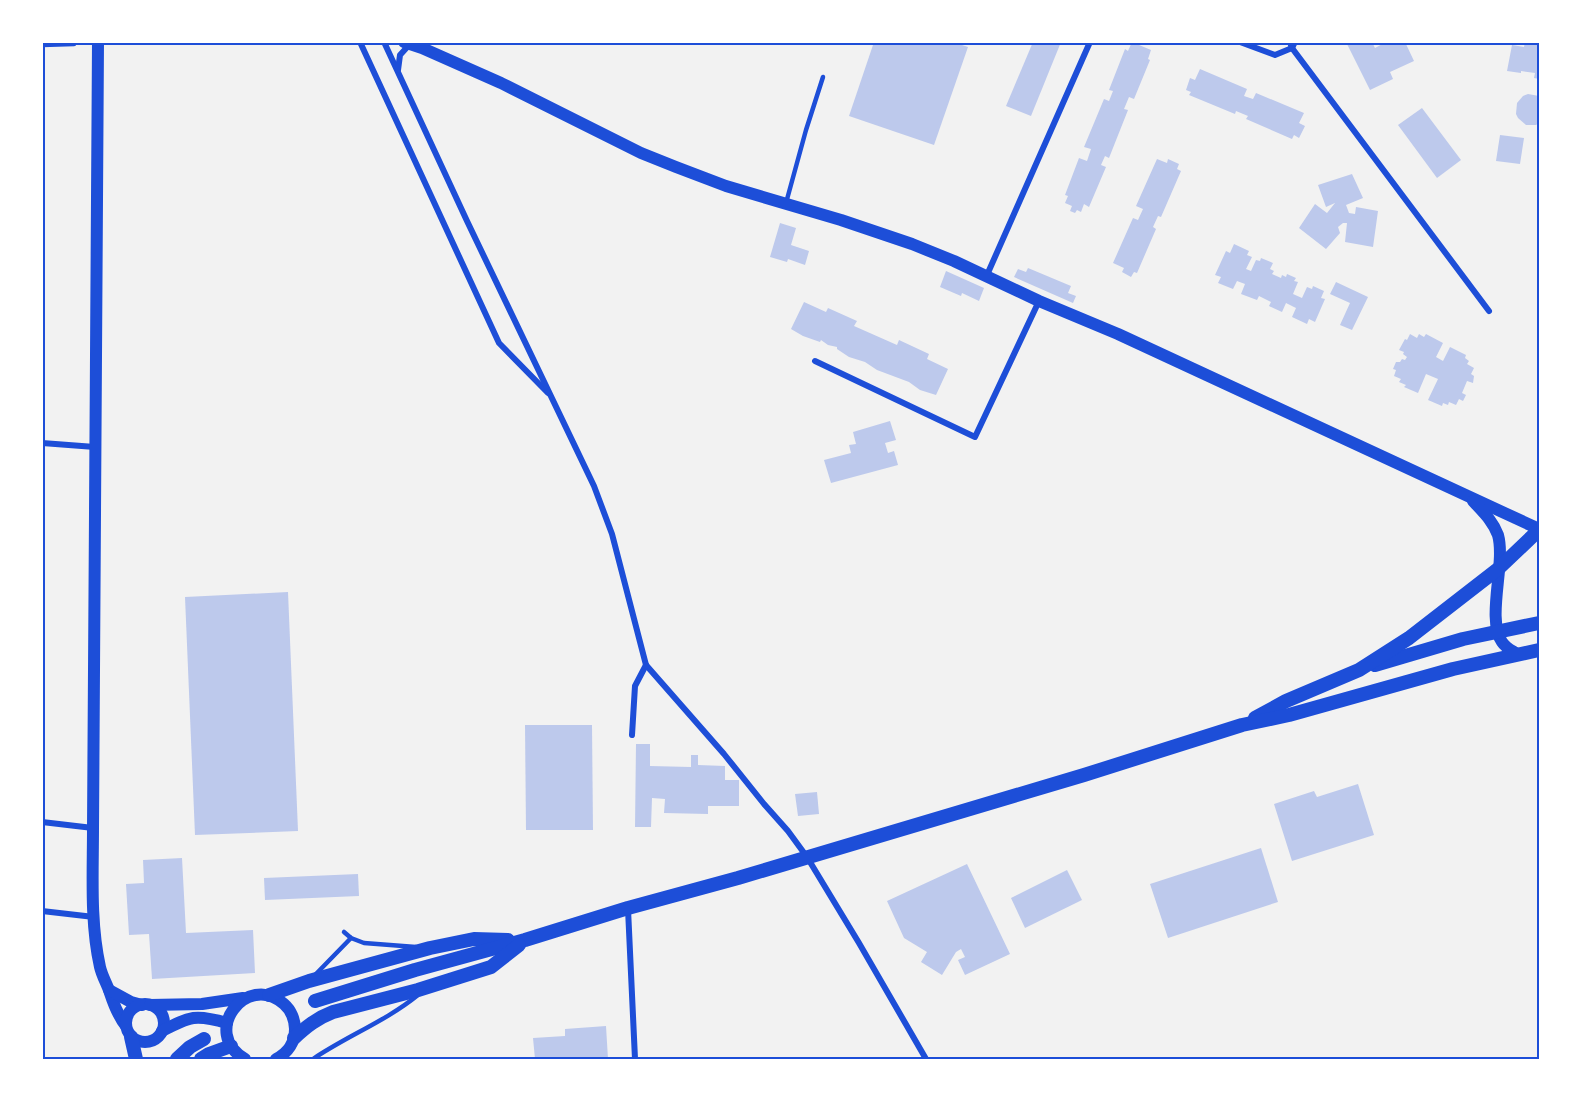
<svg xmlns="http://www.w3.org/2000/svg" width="1581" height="1101" viewBox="0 0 1581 1101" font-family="'Source Sans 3',sans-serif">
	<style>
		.building { fill: #bdc9ec }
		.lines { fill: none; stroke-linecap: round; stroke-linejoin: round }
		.service { stroke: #1d4ed8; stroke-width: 4.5 }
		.minor { stroke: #1d4ed8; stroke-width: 6 }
		.secondary { stroke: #1d4ed8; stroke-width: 12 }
		.primary { stroke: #1d4ed8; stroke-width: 14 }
		.neatline { fill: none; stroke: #1d4ed8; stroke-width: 2 }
	</style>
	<rect width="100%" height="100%" fill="#f2f2f2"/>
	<g class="building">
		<polygon points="874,42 953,42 968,47 934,145 849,116"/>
		<polygon points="1033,42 1061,42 1031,116 1006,106"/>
		<polygon points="1132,42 1151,50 1148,59 1150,60 1134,99 1129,97 1124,109 1128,110 1109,158 1105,156 1101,165 1106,167 1089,207 1084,204 1081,212 1077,210 1075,213 1070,211 1072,206 1065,203 1068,196 1065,195 1079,158 1087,161 1091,149 1084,147 1104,99 1109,101 1113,91 1109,90 1125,49 1128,51"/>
		<polygon points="1346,42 1372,42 1375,48 1386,42 1405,42 1414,61 1390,72 1393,79 1370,90"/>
		<polygon points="1525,42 1539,45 1539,79 1534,78 1535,73 1521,71 1521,73 1507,71 1512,45 1524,47"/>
		<polygon points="1200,69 1247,89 1244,96 1253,99 1256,93 1304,113 1299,123 1305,126 1299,138 1294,135 1292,139 1246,119 1248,116 1236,111 1235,114 1189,95 1191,92 1186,90 1190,78 1195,80"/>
		<polygon points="1528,94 1539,96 1539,123 1536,125 1526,125 1518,118 1516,114 1517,103 1523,96"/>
		<polygon points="1422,108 1461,160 1437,178 1398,125"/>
		<polygon points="1500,135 1524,138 1520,164 1496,161"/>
		<polygon points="1157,159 1167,163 1168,159 1179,164 1177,169 1181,171 1161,217 1158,216 1153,227 1156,229 1137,273 1134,272 1131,277 1122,272 1124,268 1113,263 1133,218 1138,220 1143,209 1136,206"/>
		<polygon points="1352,174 1363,198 1346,205 1349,213 1355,214 1356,207 1378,211 1373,247 1345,242 1347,223 1343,223 1338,227 1340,233 1326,249 1299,228 1315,204 1327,213 1335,203 1326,207 1318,185"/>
		<polygon points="780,223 796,228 791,245 809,251 805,265 788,259 787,262 770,257"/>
		<polygon points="1234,244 1249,251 1247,255 1252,257 1246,269 1251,271 1256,260 1260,261 1261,258 1273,263 1270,269 1274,271 1272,274 1281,278 1282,275 1286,277 1287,274 1296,278 1294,281 1298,282 1293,294 1302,298 1307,287 1312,289 1313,286 1324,291 1321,298 1325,299 1315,322 1309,319 1307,324 1292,317 1296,308 1286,303 1282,312 1269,306 1271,302 1259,296 1257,300 1241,294 1245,284 1237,281 1233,289 1218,283 1221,277 1215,275 1226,251 1230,253"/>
		<polygon points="1028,268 1071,286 1068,293 1076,296 1073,303 1014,277 1018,269 1026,272"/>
		<polygon points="946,271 984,288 979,301 962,293 961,296 940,287"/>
		<polygon points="1336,282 1368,297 1352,330 1340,325 1350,303 1330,294"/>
		<polygon points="804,302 826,312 828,308 857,321 854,326 897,345 899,340 929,354 927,359 948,369 936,395 920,390 909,382 877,370 865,362 849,357 837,349 837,347 828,345 821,340 820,342 803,336 791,329"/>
		<polygon points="1410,334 1417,338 1419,334 1424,337 1426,334 1443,343 1436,357 1443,361 1450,347 1466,355 1465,358 1469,361 1467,364 1474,368 1471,374 1474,376 1473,383 1467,381 1462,393 1466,395 1463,401 1459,399 1456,405 1449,402 1448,405 1443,403 1442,406 1428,400 1438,379 1426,374 1418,393 1404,387 1406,385 1399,382 1401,379 1394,376 1396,370 1393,369 1396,362 1400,362 1402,359 1405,360 1407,357 1403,354 1404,352 1399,350 1405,339 1407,340"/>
		<polygon points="890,421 896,440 885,443 888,453 894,451 898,465 831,483 824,460 851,453 849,445 856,444 853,432"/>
		<polygon points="288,592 298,831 195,835 185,597"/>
		<polygon points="525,725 592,725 593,830 526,830"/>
		<polygon points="636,744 650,744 650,766 691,767 691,755 698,755 698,765 725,766 725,780 739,780 739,806 708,806 708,814 664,813 665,799 652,798 651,827 635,827"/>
		<polygon points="1358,784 1374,835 1292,861 1274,804 1314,791 1317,797"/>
		<polygon points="817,792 819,814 798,816 795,794"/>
		<polygon points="1261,848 1278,902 1168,938 1150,884"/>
		<polygon points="182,858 186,933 253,930 255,973 152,979 149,934 129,935 126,884 144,883 143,860"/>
		<polygon points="967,864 1010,954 965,975 958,960 965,957 961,949 956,952 942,975 921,962 927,952 904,938 887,901"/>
		<polygon points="1067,870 1082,900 1025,928 1011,898"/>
		<polygon points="358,874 359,896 265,900 264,878"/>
		<polygon points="606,1026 608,1059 535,1059 533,1038 565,1036 565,1029"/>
	</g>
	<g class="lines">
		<g class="service">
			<polyline points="42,45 74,44"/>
			<polyline points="786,203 806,130 823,77"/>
			<polyline points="344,932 351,938 364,943 416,947"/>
			<polyline points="315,975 351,938"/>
			<path d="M313 1059C347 1036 386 1021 418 995"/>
		</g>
		<g class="minor">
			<polyline points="360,42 499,343 548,393"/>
			<polyline points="384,42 467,221 594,486 612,534 646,665 724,754 764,804 788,831 807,857 859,943 926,1059"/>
			<polyline points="1240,42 1275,55 1292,48 1295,42"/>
			<polyline points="1290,42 1292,48 1489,311"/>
			<polyline points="398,70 400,55 410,44"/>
			<polyline points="987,275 1090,42"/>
			<polyline points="815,361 975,437 1039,301"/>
			<polyline points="42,443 95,447"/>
			<polyline points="632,735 635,686 646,665"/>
			<polyline points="42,822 93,828"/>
			<polyline points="628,909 635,1059"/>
			<polyline points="42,911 94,917"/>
		</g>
		<g class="secondary">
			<path d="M98 42 93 828C93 874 90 922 100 967 102 976 107 984 110 993 114 1005 118 1016 126 1026"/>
			<polyline points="404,42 422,48 501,83 641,153 676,167 726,186 841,220 912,244 954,261 1039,301 1118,334 1539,529"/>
			<path d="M1473 501C1483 512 1493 521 1498 535 1506 564 1486 618 1502 642 1506 648 1511 650 1517 654"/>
			<polyline points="109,990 131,1002 142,1005"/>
			<circle cx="145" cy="1023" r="19"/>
			<polyline points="150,1005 202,1004 243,998"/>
			<path d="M162 1031C190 1016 196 1014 227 1023"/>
			<path d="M245 1059C200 1033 246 971 284 1004 291 1010 295 1020 295 1029 295 1042 288 1053 276 1059"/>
		</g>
		<g class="primary">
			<polyline points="1375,665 1463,639 1539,623"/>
			<polyline points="1255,718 1286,701 1359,670 1409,638 1498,569 1539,530"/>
			<polyline points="269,995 309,981 430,948 474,939 508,940"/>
			<polyline points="315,1001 415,970 525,940 628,908 738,878 1084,775 1242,725 1289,715 1453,669 1539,650"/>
			<polyline points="131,1037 136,1059"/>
			<path d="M294 1038C306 1027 317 1018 333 1012L418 990 491 967 519 945"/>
			<polyline points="177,1059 190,1047 204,1039"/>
			<polyline points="201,1059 209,1054 231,1046"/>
		</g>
	</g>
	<rect width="1581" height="1101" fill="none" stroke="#ffffff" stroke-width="87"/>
	<rect x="44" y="44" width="1494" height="1014" class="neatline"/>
</svg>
